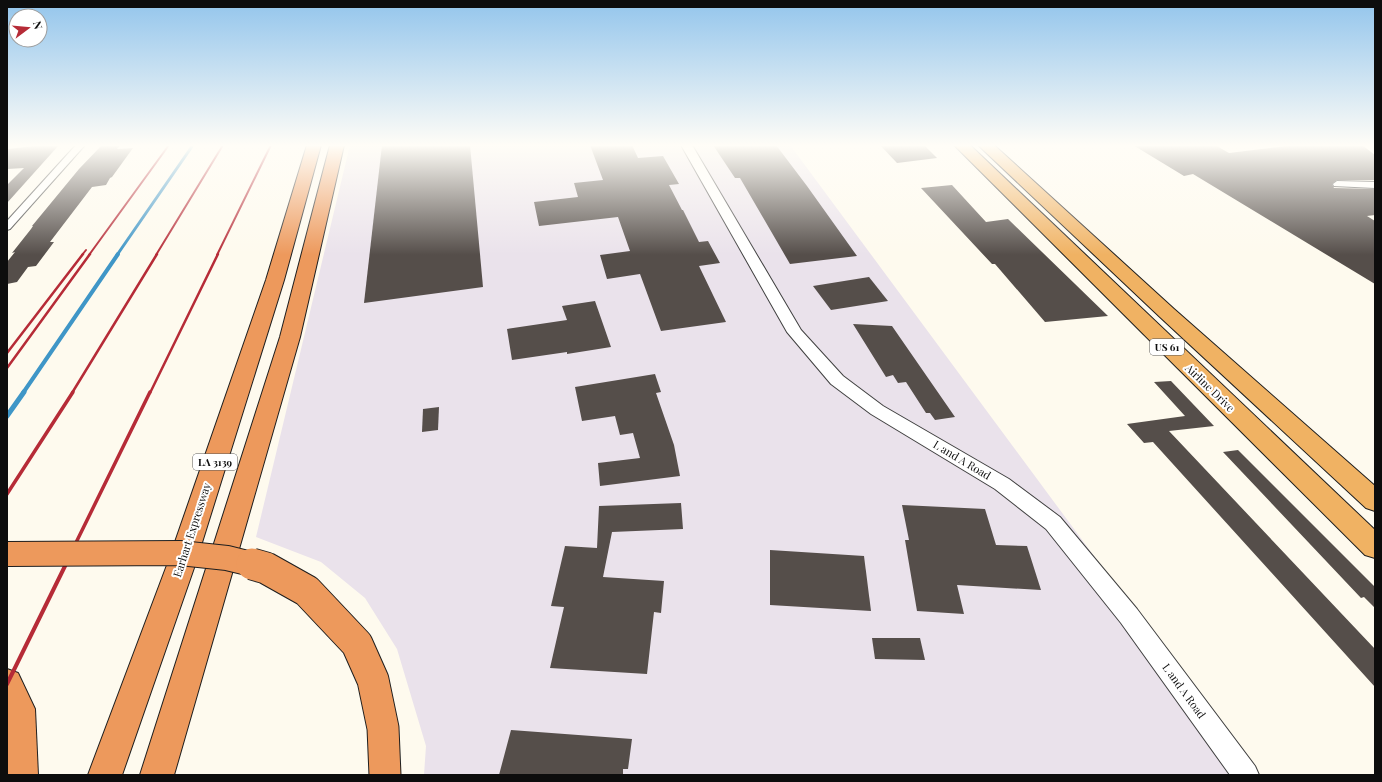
<svg xmlns="http://www.w3.org/2000/svg" width="1382" height="782" viewBox="0 0 1382 782" font-family="'Playfair Display',serif">
	<style>
		.industrial { fill: #eae2eb }
		.lines { fill: none; stroke-linecap: round; stroke-linejoin: round }
		.stream-far2 { stroke: #3f96c7; stroke-width: 3 }
		.stream-far1 { stroke: #3f96c7; stroke-width: 4 }
		.stream { stroke: #3f96c7; stroke-width: 5 }
		.building { fill: #554e4a }
		.minor-casing { stroke: #404040; stroke-width: 2 }
		.tertiary-casing { stroke: #404040; stroke-width: 2 }
		.trunk-casing { stroke: #1e1e1e; stroke-width: 2 }
		.motorway-casing { stroke: #1e1e1e; stroke-width: 2 }
		.minor { fill: #fff; fill-rule: evenodd }
		.tertiary { fill: #fff; fill-rule: evenodd }
		.trunk { fill: #f0b263; fill-rule: evenodd }
		.motorway { fill: #ed995c; fill-rule: evenodd }
		.rail-far3 { stroke: #b62b37; stroke-width: 2 }
		.rail-far2 { stroke: #b62b37; stroke-width: 2.5 }
		.rail-far1 { stroke: #b62b37; stroke-width: 3.5 }
		.rail { stroke: #b62b37; stroke-width: 4 }
		.motorway-bridge-far1-casing { stroke: #1e1e1e; stroke-width: 26; stroke-linecap: butt }
		.motorway-bridge-casing { stroke: #1e1e1e; stroke-width: 33; stroke-linecap: butt }
		.motorway-bridge-far1 { stroke: #ed995c; stroke-width: 24 }
		.motorway-bridge { stroke: #ed995c; stroke-width: 31 }
		.labels { text-anchor: middle; stroke-width: 4; stroke-linejoin: round; paint-order: stroke }
		.shield { fill: #fff; stroke: #565656; stroke-width: 1 }
		.shield-label { font-size: 10px; font-weight: bold; fill: #0d0d0d }
		.street-label { font-size: 11px; fill: #0d0d0d; stroke: #fff }
	</style>
	<rect width="100%" height="100%" fill="#fefaee"/>
	<polygon class="industrial" points="350,145 790,145 1256,775 424,775 426,746 397,649 365,598 321,562 256,537"/>
	<g class="lines">
		<polyline class="stream-far2" points="117,255 193,145"/>
		<polyline class="stream-far1" points="23,393 118,254"/>
		<polyline class="stream" points="7,416 24,392"/>
	</g>
	<g class="building">
		<polygon points="45,145 59,145 7,203 7,185 24,168 7,169 7,149"/>
		<polygon points="120,145 117,149 133,148 112,177 110,178 106,185 92,187 50,242 54,242 36,266 28,267 17,282 7,284 7,262 15,252 12,253 31,229 33,226 32,226 79,169 101,146"/>
		<polygon points="382,145 470,145 483,287 364,303"/>
		<polygon points="590,145 632,145 638,158 663,156 679,184 669,185 682,210 683,210 699,242 708,241 720,263 699,266 726,322 661,331 640,274 607,279 600,255 630,251 618,217 539,226 534,202 578,197 574,183 603,180"/>
		<polygon points="713,145 776,145 807,186 857,256 790,264 740,178 735,178"/>
		<polygon points="880,145 924,145 937,158 897,163"/>
		<polygon points="1133,145 1215,145 1229,153 1296,145 1362,145 1375,155 1375,180 1337,180 1332,184 1334,188 1375,189 1375,215 1367,216 1375,221 1375,284 1193,174 1184,176"/>
		<polygon points="952,185 986,222 1008,219 1108,316 1045,322 995,264 992,264 921,188"/>
		<polygon points="869,277 888,301 831,310 813,286"/>
		<polygon points="595,301 611,347 567,354 567,352 512,360 507,329 567,320 562,306"/>
		<polygon points="853,324 892,326 955,417 935,420 930,413 926,413 906,382 898,383 893,375 886,377"/>
		<polygon points="655,374 661,392 656,393 674,445 680,476 600,486 598,463 640,458 633,433 620,435 615,416 582,421 575,387"/>
		<polygon points="1171,381 1214,426 1169,431 1375,649 1375,687 1153,442 1144,443 1127,424 1185,416 1154,382"/>
		<polygon points="439,407 438,430 422,432 423,409"/>
		<polygon points="1238,450 1375,587 1375,608 1364,597 1361,598 1223,452"/>
		<polygon points="681,503 683,529 612,532 603,577 664,581 661,613 654,612 647,674 550,668 564,607 551,606 565,546 597,548 599,506"/>
		<polygon points="902,505 985,509 996,545 1027,546 1041,590 957,585 964,614 917,611 905,540 909,540"/>
		<polygon points="770,550 864,556 871,611 770,605"/>
		<polygon points="872,638 920,638 925,660 875,659"/>
		<polygon points="511,730 632,739 628,769 623,769 623,775 499,775"/>
	</g>
	<g class="lines">
		<g class="minor-casing">
			<g id="minor">
				<polygon points="76,145 85,145 10,229 7,230 7,221"/>
				<polygon points="1337,181 1375,182 1375,188 1334,186 1333,184"/>
			</g>
		</g>
		<g class="tertiary-casing">
			<polygon id="tertiary" points="681,145 692,145 801,330 843,376 883,406 1009,479 1060,517 1137,609 1255,766 1259,775 1230,775 1121,623 1046,529 995,489 871,414 831,384 787,332"/>
		</g>
		<g class="trunk-casing">
			<g id="trunk">
				<polygon points="954,145 970,145 1375,530 1375,558 1365,555"/>
				<polygon points="978,145 994,145 1174,309 1375,486 1375,511 1366,508 1160,317"/>
			</g>
		</g>
		<g class="motorway-casing">
			<g id="motorway">
				<polygon points="307,145 321,145 284,280 195,565 122,775 88,775 167,565 266,280"/>
				<polygon points="330,145 344,145 300,337 174,775 140,775 280,337"/>
				<polygon points="7,669 18,673 35,709 38,775 7,775"/>
			</g>
		</g>
		<use href="#minor" class="minor"/>
		<use href="#tertiary" class="tertiary"/>
		<use href="#trunk" class="trunk"/>
		<use href="#motorway" class="motorway"/>
		<g class="rail-far3">
			<polyline points="82,255 86,250"/>
			<polyline points="89,255 169,145"/>
			<polyline points="156,255 223,145"/>
			<polyline points="217,255 271,145"/>
		</g>
		<g class="rail-far2">
			<polyline points="7,353 83,254"/>
			<polyline points="7,368 90,254"/>
			<polyline points="72,393 157,254"/>
			<polyline points="150,393 218,254"/>
		</g>
		<g class="rail-far1">
			<polyline points="7,494 73,392"/>
			<polyline points="65,565 150,392"/>
		</g>
		<polyline class="rail" points="7,684 66,564"/>
		<g class="motorway-bridge-far1-casing">
			<polyline id="motorway-bridge-far1" points="7,554 180,553 227,558 256,565"/>
		</g>
		<g class="motorway-bridge-casing">
			<polyline id="motorway-bridge" points="252,564 266,568 307,591 357,644 373,680 383,728 385,775"/>
		</g>
		<use href="#motorway-bridge-far1" class="motorway-bridge-far1"/>
		<use href="#motorway-bridge" class="motorway-bridge"/>
	</g>
	<linearGradient id="sky" x2="0" y2="1"><stop stop-color="#93c5ec"/><stop offset="0.57" stop-color="#fffdf7"/><stop offset="1" stop-color="#fffdf7" stop-opacity="0"/></linearGradient>
	<rect width="1382" height="255" fill="url(#sky)"/>
	<g class="labels">
		<g class="shield">
			<rect x="1150" y="339" width="34" height="16" rx="3"/>
			<rect x="193" y="454" width="44" height="16" rx="3"/>
		</g>
		<g class="shield-label">
			<text x="1167" y="351">US 61</text>
			<text x="215" y="466">LA 3139</text>
		</g>
		<g class="street-label">
			<text transform="translate(1210 388) rotate(44)" y="4">Airline Drive</text>
			<text transform="translate(962 460) rotate(31)" y="4">L and A Road</text>
			<text transform="translate(192 530) rotate(-72)" y="4">Earhart Expressway</text>
			<text transform="translate(1184 691) rotate(54)" y="4">L and A Road</text>
		</g>
	</g>
	<rect width="1382" height="782" fill="none" stroke="#0d0d0d" stroke-width="16"/>
	<g transform="translate(28 28) rotate(74)"><circle r="19" fill="#ffffff" stroke="#9e9e9e"/>
	<path d="M0-3L7 15L0 10L-7 15Z" fill="#b62b37"/>
	<text y="-6" font-size="11" font-weight="bold" text-anchor="middle" fill="#0d0d0d">N</text>
	</g>
</svg>
